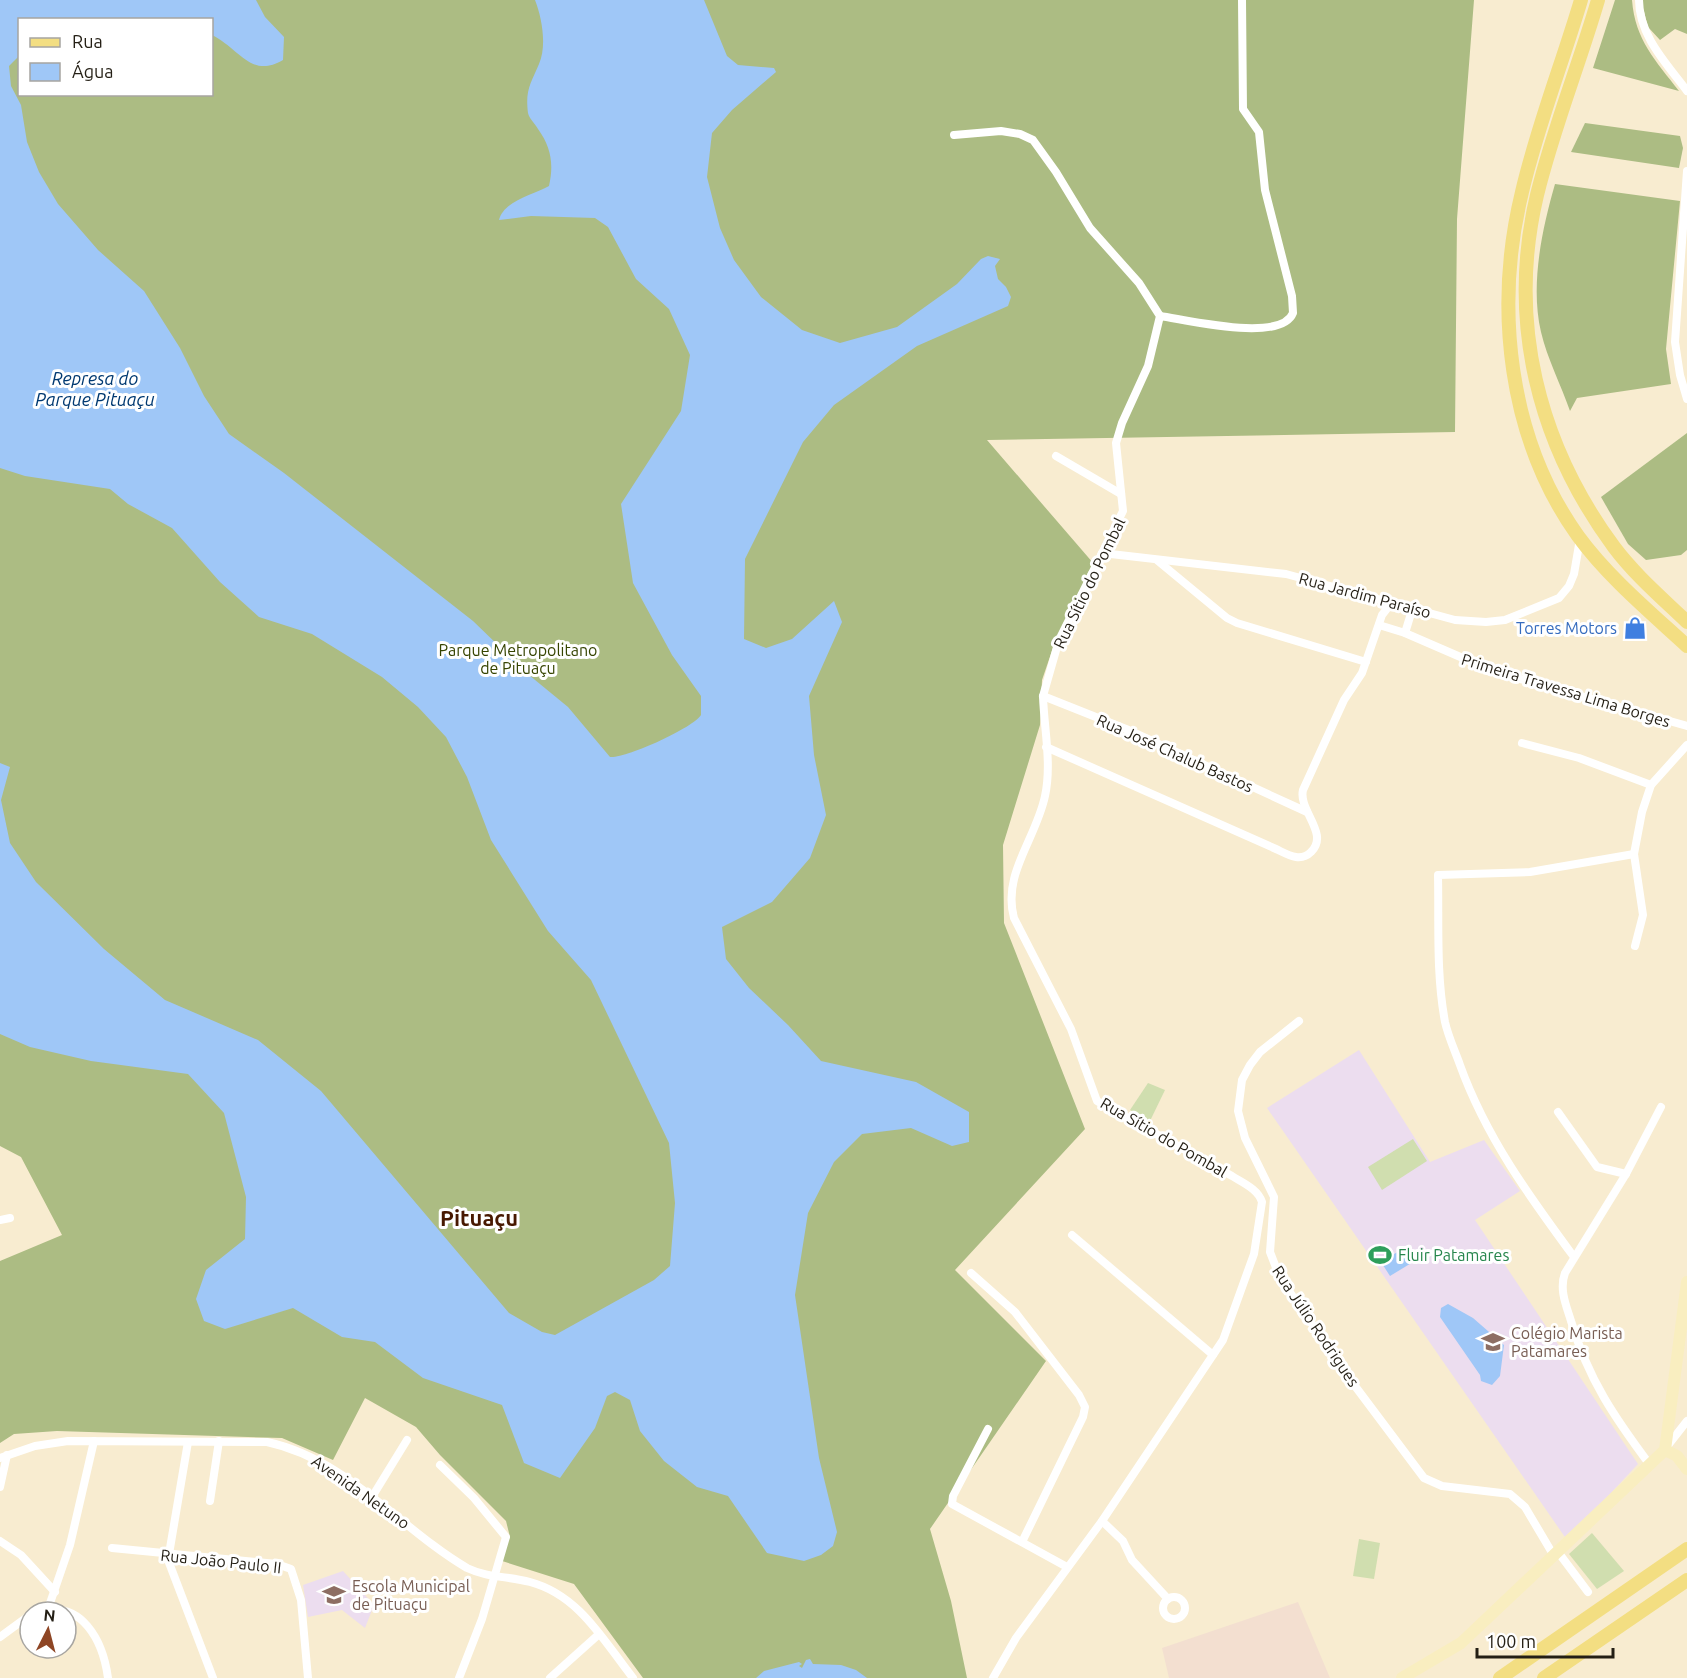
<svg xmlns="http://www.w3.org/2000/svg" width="1687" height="1678" viewBox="0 0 1687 1678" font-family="Ubuntu,sans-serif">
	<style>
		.commercial { fill: #f3dfd0 }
		.education { fill: #ecddef }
		.green { fill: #d0deaf }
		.forest { fill: #acbc83; fill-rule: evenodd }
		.water { fill: #9fc7f7 }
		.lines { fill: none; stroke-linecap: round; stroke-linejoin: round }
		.street { stroke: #fff; stroke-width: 8 }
		.secondary { stroke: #f9eec0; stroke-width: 12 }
		.primary { stroke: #f3de82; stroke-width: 14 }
		.labels { text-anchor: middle; stroke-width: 6; stroke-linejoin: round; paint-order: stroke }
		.street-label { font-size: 16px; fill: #241f15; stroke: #fff }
		.shop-label { font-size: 16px; fill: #366cbe; stroke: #fff; text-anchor: end }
		.park-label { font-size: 16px; fill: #364400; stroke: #fff }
		.leisure-label { font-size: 16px; fill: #27864d; stroke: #fff; text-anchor: start }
		.education-label { font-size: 16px; fill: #785e54; stroke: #fff; text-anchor: start }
		.water-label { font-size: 18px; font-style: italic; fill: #003971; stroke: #fff }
		.district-label { font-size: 22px; font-weight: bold; fill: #481901; stroke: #fff }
	</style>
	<rect width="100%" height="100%" fill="#f8ecd0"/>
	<polygon class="commercial" points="1298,1602 1330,1678 1169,1678 1162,1648"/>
	<g class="education">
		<polygon points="1359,1050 1430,1162 1484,1140 1520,1191 1475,1220 1638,1464 1567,1540 1267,1108"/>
		<polygon points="343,1571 374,1605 365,1628 342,1610 308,1617 303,1585"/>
	</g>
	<g class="green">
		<polygon points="1148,1083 1165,1090 1150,1121 1130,1110"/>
		<polygon points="1413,1139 1427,1161 1382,1190 1368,1167"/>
		<polygon points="1592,1533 1624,1571 1597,1589 1569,1554"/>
		<polygon points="1359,1539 1380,1543 1374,1579 1353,1576"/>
	</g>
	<g class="forest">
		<path d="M0 0H1474L1457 219 1455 432 987 440 1094 564 1056 639 1042 680 1040 725 1003 845 1004 923 1085 1129 955 1270 1046 1361 930 1529 951 1601 967 1678H643L574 1584 499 1560 510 1537 506 1521 440 1455 416 1427 365 1398 333 1460 282 1438 57 1431 14 1434 0 1443V1261L62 1235 21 1157 0 1146ZM20 20H212V94H20Z"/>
		<path d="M1615 0H1632C1635 40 1656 61 1679 91L1593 68Z"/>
		<polygon points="1641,0 1687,0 1687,34 1675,29 1660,40 1648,27"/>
		<polygon points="1585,123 1680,136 1683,148 1679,168 1571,152"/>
		<path d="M1555 184 1680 201 1666 349 1671 384 1577 398 1570 411C1561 385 1547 358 1541 332 1530 285 1542 229 1555 184Z"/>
		<polygon points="1687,433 1687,550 1681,555 1646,560 1628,544 1601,497"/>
	</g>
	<g class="water">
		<path d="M0 0H256L265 17 284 37 283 60C251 79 240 49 212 35V20H20L19 56 9 66 11 86 21 105 27 142 39 172 58 204 98 250 144 291 180 348 204 396 229 434 284 473 473 621 529 675 568 707 610 757C625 759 693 728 701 715V696L672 655 633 583 621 504 681 411 690 355 669 309 636 279 608 227 595 218 531 216 499 220C504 200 534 195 549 186 554 164 551 147 538 129 535 124 529 118 528 113 525 90 531 83 539 64 547 46 542 18 535 0H704L727 56 738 65 774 68 776 72 732 110 712 133 707 177 720 228 734 260 761 297 802 330 840 343 897 327 957 284 981 259 988 256 1000 259 995 266 998 279 1006 287 1011 297 1008 306 917 346 834 405 803 442 745 559 744 639 766 648 792 639 834 601 842 622 809 696 814 755 826 815 810 858 772 902 722 927 726 959 749 988 788 1025 821 1061 916 1082 969 1112V1142L952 1146 911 1128 862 1134 834 1162 808 1213 795 1295 819 1458 837 1532 833 1546 821 1555 804 1561 767 1553 728 1496 697 1487 664 1461 640 1431 630 1400 615 1392 607 1396 595 1428 560 1478 524 1463 502 1405 423 1378 375 1342 342 1337 293 1308 225 1329 204 1321 196 1299 206 1270 245 1239 246 1197 224 1113 188 1074 91 1061 30 1047 0 1034V763L10 767 1 800 10 843 36 882 104 949 165 1000 258 1040 321 1091 509 1313 542 1332 555 1335 654 1280 670 1266 675 1203 669 1143 591 980 548 931 491 840 467 777 446 737 418 707 382 677 312 634 259 617 220 582 172 528 128 504 110 489 25 476 0 468Z"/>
		<polygon points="1409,1245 1418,1259 1390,1276 1381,1262"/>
		<polygon points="1448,1304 1473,1318 1504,1345 1500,1376 1492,1385 1481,1381 1480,1375 1440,1317 1441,1308"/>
		<polygon points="810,1659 813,1664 841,1665 856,1670 867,1678 756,1678 764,1671 799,1662 802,1664 799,1666 802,1668 806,1660"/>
	</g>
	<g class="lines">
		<g class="street">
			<path d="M1639 0C1639 36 1667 64 1687 91"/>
			<path d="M954 135 1001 131 1020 134 1033 140 1056 172 1090 228 1139 283 1160 316 1148 366 1122 423 1116 443 1123 511 1059 640 1043 696C1044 728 1052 764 1045 796 1036 839 1002 874 1014 918L1071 1029 1097 1101 1232 1176C1243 1183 1258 1189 1262 1202L1254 1254 1223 1340 1102 1521 1016 1638 993 1678"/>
			<polyline points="1687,171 1675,342 1680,375 1687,399"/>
			<path d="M1160 316C1188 320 1281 343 1293 313L1292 296 1265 190 1259 132 1243 109 1242 0"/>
			<polyline points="1056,456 1121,494"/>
			<polyline points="1102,553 1286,574 1455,620 1486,622 1505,620 1559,598 1569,586 1574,574 1580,539"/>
			<polyline points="1158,561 1227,618 1237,623 1366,662"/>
			<polyline points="1379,625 1405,633 1495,672 1687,726"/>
			<polyline points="1405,633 1413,607"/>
			<polyline points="1043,696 1126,729 1307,812"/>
			<polyline points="1522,743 1579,758 1651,785"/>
			<path d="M1046 747 1276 849C1287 854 1300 863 1311 852 1330 834 1298 810 1303 790L1344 700 1362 673 1382 615 1389 606 1396 604"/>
			<polyline points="1635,946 1643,915 1634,854 1642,812 1651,785 1687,745"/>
			<polyline points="1299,1021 1260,1052 1250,1065 1242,1080 1238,1111 1245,1138 1274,1197 1270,1252 1280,1278 1355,1386 1424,1478 1442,1486 1510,1494 1525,1507 1554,1556"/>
			<polyline points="1558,1112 1597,1167 1626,1174"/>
			<polyline points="0,1220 10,1218"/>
			<polyline points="1072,1235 1213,1355"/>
			<path d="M1574 1257C1529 1196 1486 1137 1460 1065 1455 1051 1448 1036 1445 1022 1436 974 1439 924 1438 875L1530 872 1634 854"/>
			<polyline points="971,1273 1015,1312 1079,1395 1085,1407 1083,1417 1022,1542"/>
			<polyline points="988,1429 953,1496 952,1504 1067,1567"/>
			<polyline points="188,1442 168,1560 213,1678"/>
			<polyline points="1665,1449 1687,1421"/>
			<path d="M0 1458 35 1446 68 1441 267 1442C347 1459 399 1528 467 1568 488 1578 508 1576 530 1582 579 1595 603 1640 633 1678"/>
			<polyline points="440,1465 474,1498 506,1537 482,1619 459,1678"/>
			<path d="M1650 1465C1615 1418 1588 1379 1571 1321 1566 1305 1559 1289 1565 1273L1626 1174 1661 1107"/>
			<polyline points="0,1487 7,1455"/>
			<polyline points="372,1497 407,1440"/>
			<polyline points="210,1501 219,1441"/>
			<polyline points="1102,1521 1123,1541 1132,1560 1168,1599"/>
			<polyline points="0,1541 21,1555 55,1592"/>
			<polyline points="112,1548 277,1564 291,1569 301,1600 308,1678"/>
			<polyline points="1558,1552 1588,1592"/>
			<circle cx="1174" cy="1608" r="11"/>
			<polyline points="48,1609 70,1545 94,1441"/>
			<path d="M38 1612C82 1599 103 1641 108 1678"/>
			<polyline points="0,1637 30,1615"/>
			<polyline points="550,1678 598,1635"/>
		</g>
		<g class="secondary">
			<polyline points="1665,1450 1677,1456 1687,1469"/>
			<polyline points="1402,1678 1461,1643 1665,1450 1687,1282"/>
		</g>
		<g class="primary">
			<path d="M1581 0C1562 64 1537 127 1522 192 1494 307 1508 438 1578 536 1608 577 1650 612 1687 646"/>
			<path d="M1598 0C1579 65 1553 129 1537 195 1507 321 1538 444 1614 547 1635 575 1662 598 1687 622"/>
			<polyline points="1500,1678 1687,1549"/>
			<polyline points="1544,1678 1687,1580"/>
		</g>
	</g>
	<defs>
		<g id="shop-bare" transform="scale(1.8)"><path d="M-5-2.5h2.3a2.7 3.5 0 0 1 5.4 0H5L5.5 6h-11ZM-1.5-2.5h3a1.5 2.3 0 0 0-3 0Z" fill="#3f7fe0" stroke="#fff" stroke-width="2.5" paint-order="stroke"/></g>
		<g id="stadium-bare" transform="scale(1.8)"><path d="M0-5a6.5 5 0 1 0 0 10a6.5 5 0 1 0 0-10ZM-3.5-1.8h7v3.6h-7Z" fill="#2e9e5b" stroke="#fff" stroke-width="2.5" paint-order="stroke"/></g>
		<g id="school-bare" transform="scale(1.8)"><path d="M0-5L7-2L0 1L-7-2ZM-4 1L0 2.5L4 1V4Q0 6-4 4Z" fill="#8d6e63" stroke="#fff" stroke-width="2.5" paint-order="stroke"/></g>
	</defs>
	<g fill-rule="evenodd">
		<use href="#shop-bare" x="1635" y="628"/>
		<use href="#stadium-bare" x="1380" y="1255"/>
		<use href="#school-bare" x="1493" y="1342"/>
		<use href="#school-bare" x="334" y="1595"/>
	</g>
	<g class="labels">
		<g class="street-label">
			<text transform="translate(1089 583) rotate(-64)" y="6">Rua Sítio do Pombal</text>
			<text transform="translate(1365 595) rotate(15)" y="6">Rua Jardim Paraíso</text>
			<text transform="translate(1566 690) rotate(17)" y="6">Primeira Travessa Lima Borges</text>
			<text transform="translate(1175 753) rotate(24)" y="6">Rua José Chalub Bastos</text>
			<text transform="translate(1164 1137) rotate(30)" y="6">Rua Sítio do Pombal</text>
			<text transform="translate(1316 1326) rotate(56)" y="6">Rua Júlio Rodrigues</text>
			<text transform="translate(361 1492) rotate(35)" y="6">Avenida Netuno</text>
			<text transform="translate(221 1561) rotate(6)" y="6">Rua João Paulo II</text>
		</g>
		<g class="shop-label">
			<text x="1617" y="634">Torres Motors</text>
		</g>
		<g class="park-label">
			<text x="518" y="656">Parque Metropolitano<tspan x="518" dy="18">de Pituaçu</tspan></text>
		</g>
		<g class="leisure-label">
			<text x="1398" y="1261">Fluir Patamares</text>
		</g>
		<g class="education-label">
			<text x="1511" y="1339">Colégio Marista<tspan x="1511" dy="18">Patamares</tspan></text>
			<text x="352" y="1592">Escola Municipal<tspan x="352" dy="18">de Pituaçu</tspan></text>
		</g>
		<g class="water-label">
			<text x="95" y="385">Represa do<tspan x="95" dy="21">Parque Pituaçu</tspan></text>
		</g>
		<g class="district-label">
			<text x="479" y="1226">Pituaçu</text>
		</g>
	</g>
	<rect x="18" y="18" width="195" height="78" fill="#ffffff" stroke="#a7a5a1" stroke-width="1.5"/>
	<rect x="30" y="38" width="30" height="9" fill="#f3de82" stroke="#a7a5a1" stroke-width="1.5"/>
	<text x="72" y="48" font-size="18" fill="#241f15">Rua</text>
	<rect x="30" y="63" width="30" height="18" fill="#9fc7f7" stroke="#a7a5a1" stroke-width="1.5"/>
	<text x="72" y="78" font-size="18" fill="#241f15">Água</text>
	<g transform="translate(48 1630) rotate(6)"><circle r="28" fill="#ffffff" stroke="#a7a5a1" stroke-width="1.5"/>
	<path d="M0-4.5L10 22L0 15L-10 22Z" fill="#8e4625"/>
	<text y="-9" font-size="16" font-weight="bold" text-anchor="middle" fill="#241f15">N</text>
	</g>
	<path d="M1477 1648v9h136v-9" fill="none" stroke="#241f15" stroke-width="3"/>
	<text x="1486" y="1648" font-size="18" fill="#241f15" stroke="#ffffff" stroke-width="4.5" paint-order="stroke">100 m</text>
</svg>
